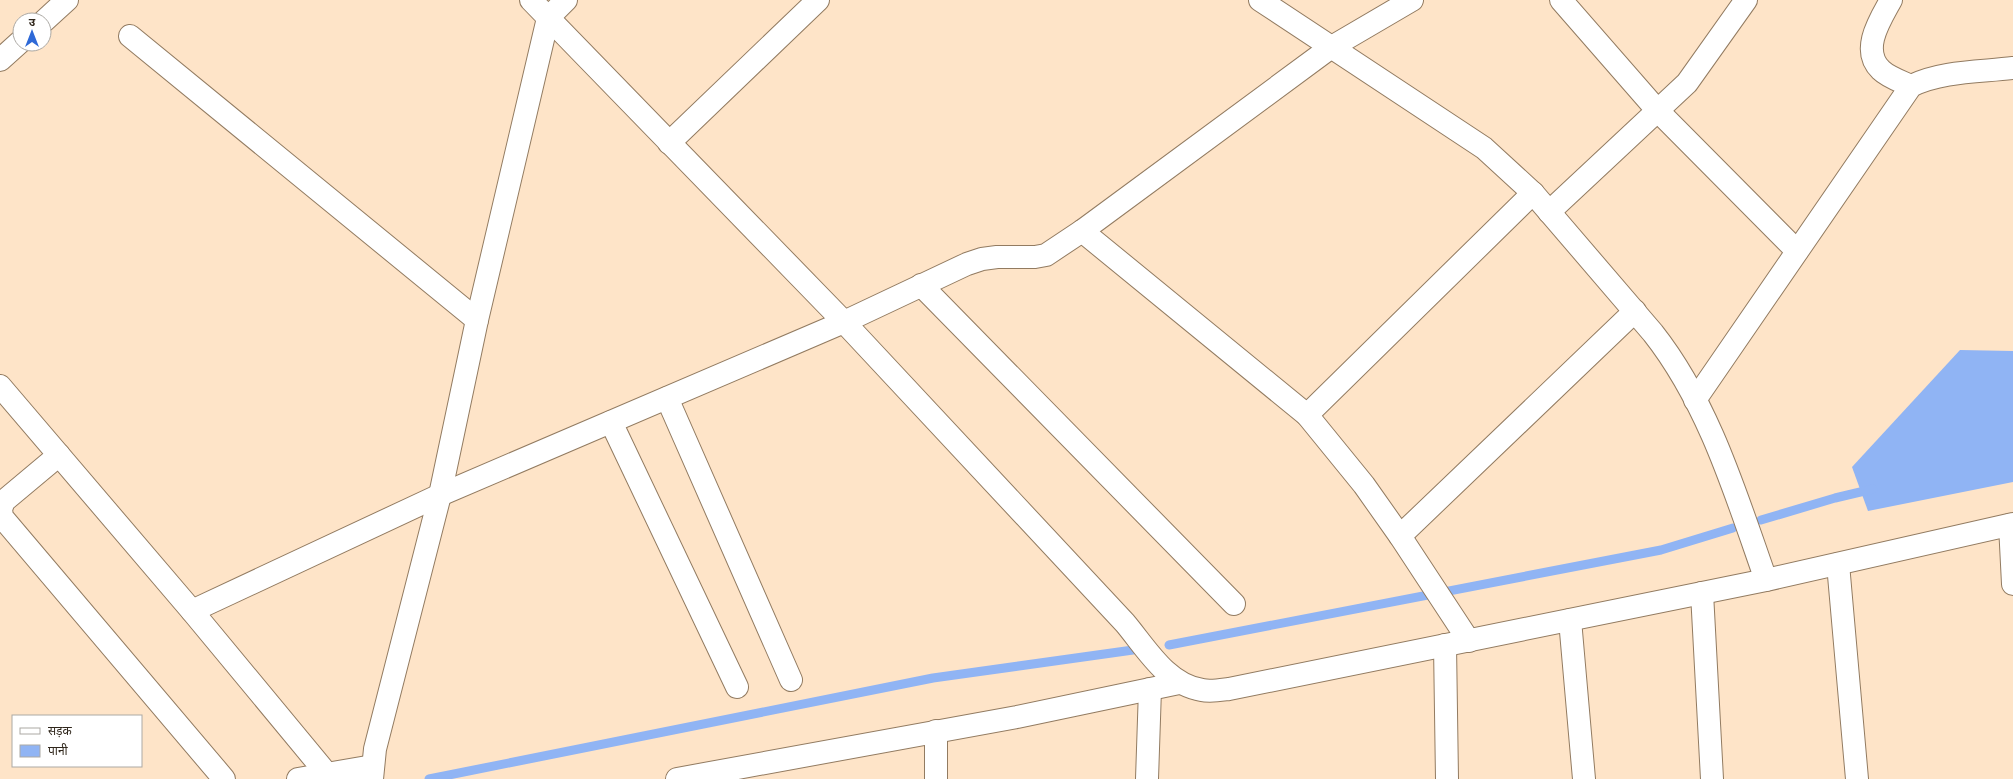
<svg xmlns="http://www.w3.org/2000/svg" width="2013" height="779" viewBox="0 0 2013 779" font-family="Commissioner,'Noto Sans Devanagari',sans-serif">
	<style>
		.water { fill: #90b4f4 }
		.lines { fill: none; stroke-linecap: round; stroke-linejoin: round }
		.stream { stroke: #90b4f4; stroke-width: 9 }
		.minor-casing { stroke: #927b61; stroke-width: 24 }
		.minor { stroke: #fff; stroke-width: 22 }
	</style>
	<rect width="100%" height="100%" fill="#fee4c8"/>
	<polygon class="water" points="1960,350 2013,351 2013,482 1868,511 1852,467"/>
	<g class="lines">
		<g class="stream">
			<polyline points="1761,520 1835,498 1873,489"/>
			<polyline points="1169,645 1661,550 1733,528"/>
			<polyline points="429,779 933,678 1133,650"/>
		</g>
		<g class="minor-casing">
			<g id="minor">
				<path d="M531 0 844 322 1125 623C1146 648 1167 685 1202 690 1210 692 1221 690 1229 689L1766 580 2013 524"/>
				<path d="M1260 0 1484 148 1533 193 1653 333C1709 404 1736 495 1766 580"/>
				<polyline points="1561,0 1657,110 1797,251"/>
				<path d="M1891 0C1880 20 1860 50 1881 70 1888 77 1902 82 1911 86"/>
				<polyline points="44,21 67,0"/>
				<polyline points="130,36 477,320"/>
				<polyline points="0,60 20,42"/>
				<polyline points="669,143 818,0"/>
				<polyline points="1549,212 1687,83 1746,0"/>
				<polyline points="1082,231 1307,415 1364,485 1400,536 1469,641"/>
				<polyline points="921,285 1234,604"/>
				<polyline points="0,386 192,611 327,774"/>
				<polyline points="667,398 791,680"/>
				<path d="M1695 400 1911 86C1941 71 1980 72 2013 68"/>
				<polyline points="1307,415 1533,193"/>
				<polyline points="611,422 737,687"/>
				<polyline points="59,455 4,501 1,509 2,517 224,779"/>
				<polyline points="2010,525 2013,584"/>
				<polyline points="1400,536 1635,311"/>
				<polyline points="1838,564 1857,779"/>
				<polyline points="1702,593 1712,779"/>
				<polyline points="192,611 440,495 844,322 967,264 982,259 997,257 1035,257 1046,255 1082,231 1330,48 1412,0"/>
				<polyline points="1570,620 1584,779"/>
				<polyline points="1445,645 1447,779"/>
				<polyline points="936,731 936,779"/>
				<polyline points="298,779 373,766"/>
				<polyline points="372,779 375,749 440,495 477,320 548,18 566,0"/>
				<polyline points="677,779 1017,717 1179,683"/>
				<polyline points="1147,779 1150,689"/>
			</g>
		</g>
		<use href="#minor" class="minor"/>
	</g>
	<rect x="12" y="715" width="130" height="52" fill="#ffffff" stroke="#aca9a4"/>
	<rect x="20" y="728" width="20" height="6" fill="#ffffff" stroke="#aca9a4"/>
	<text x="48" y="735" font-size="12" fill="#30271c">सड़क</text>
	<rect x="20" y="745" width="20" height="12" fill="#90b4f4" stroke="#aca9a4"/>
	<text x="48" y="755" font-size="12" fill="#30271c">पानी</text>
	<g transform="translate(32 32)"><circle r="19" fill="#ffffff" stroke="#aca9a4"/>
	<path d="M0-3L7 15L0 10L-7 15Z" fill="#2e69d7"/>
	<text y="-6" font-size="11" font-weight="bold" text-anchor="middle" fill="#30271c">उ</text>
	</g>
</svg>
